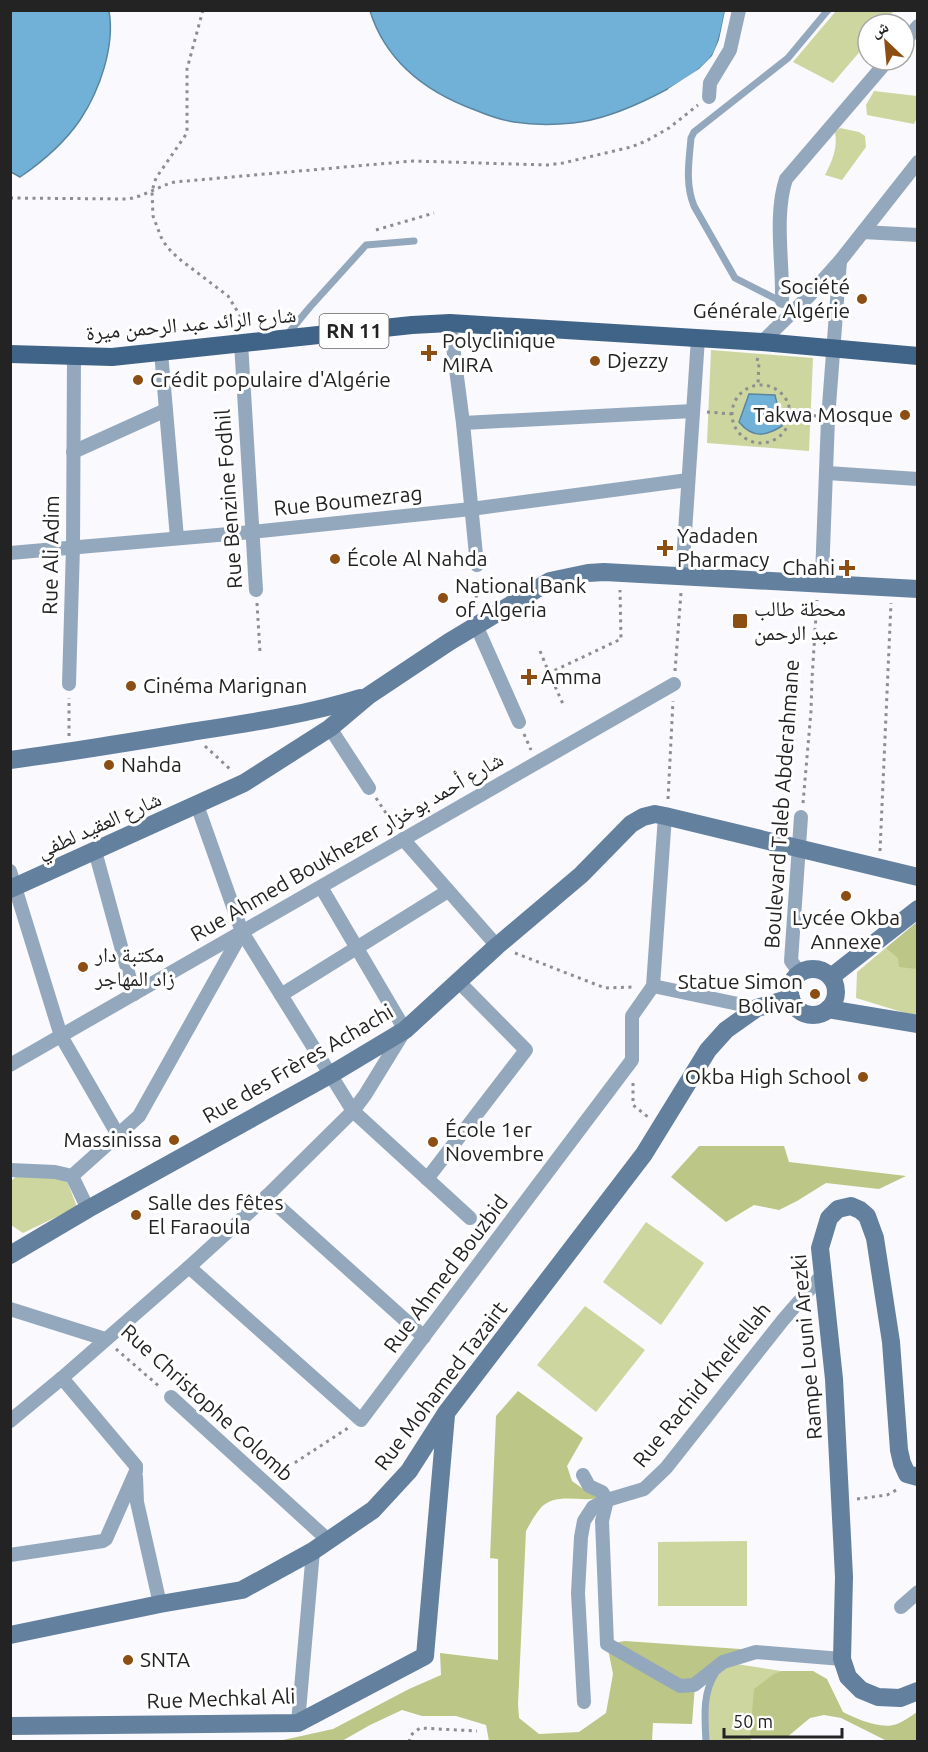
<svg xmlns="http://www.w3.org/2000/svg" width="928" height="1752" viewBox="0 0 928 1752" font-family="Ubuntu,'Noto Naskh Arabic',sans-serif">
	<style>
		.green { fill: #cdd69e }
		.forest { fill: #bcc686 }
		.water { fill: #72b1d7; stroke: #5a86a1; stroke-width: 1.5 }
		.pier { fill: #faf9fd }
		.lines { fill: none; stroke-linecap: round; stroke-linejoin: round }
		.path { stroke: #8e8d90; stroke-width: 3; stroke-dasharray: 3 4.5; stroke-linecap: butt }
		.lane { stroke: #94a8bd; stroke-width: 7 }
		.street { stroke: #94a8bd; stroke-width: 14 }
		.secondary { stroke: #63809f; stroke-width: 18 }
		.primary { stroke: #406388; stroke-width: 18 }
		.poi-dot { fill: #8c4e12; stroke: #fff; stroke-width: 2 }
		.labels { text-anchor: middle; stroke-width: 6; stroke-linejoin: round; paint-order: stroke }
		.shield { fill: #fff; stroke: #656566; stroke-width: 1.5 }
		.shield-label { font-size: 20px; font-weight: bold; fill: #232324 }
		.poi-label { font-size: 21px; fill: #232324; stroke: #fff; text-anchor: start }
		.street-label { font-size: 21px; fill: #232324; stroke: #fff }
	</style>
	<rect width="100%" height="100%" fill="#faf9fd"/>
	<g class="green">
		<polygon points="836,11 894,11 883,24 868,24 868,42 833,83 793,62"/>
		<polygon points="874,91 917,96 917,118 914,124 867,115 866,105"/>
		<path d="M840 128 859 132 865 136 866 147 842 180 825 175C832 161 838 148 835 132Z"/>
		<polygon points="711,350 813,358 809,451 707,443"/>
		<polygon points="917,922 917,1015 905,1013 856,998 857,972"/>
		<polygon points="19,1174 49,1175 67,1181 77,1207 23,1233 11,1225 10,1182"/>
		<polygon points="646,1222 704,1263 661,1325 603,1282"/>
		<polygon points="585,1306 645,1350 596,1412 537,1365"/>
		<polygon points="747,1541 747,1606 658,1606 658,1542"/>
		<polygon points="723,1662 781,1671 774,1675 750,1738 752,1741 706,1742 708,1684"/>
	</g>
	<g class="forest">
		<polygon points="917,922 917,969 899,967 898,958 886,948"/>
		<polygon points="699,1146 784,1146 789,1162 906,1176 879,1189 826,1183 797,1201 779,1210 754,1205 726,1222 671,1177"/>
		<path d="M518 1391 583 1438 567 1466 572 1481 589 1493 603 1497C582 1504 555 1490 539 1510 534 1516 530 1524 526 1531L518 1704 519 1718 539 1734 579 1732 606 1713 613 1674 607 1644 625 1641 740 1649 756 1652 695 1685 692 1724 653 1723 652 1741H489L486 1725 456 1716H422L402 1710 370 1725 342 1741 274 1742 333 1729 409 1689 441 1675 440 1653 498 1660V1559L490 1558 496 1416Z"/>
		<path d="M781 1671H813L827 1679 843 1712C857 1719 881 1730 897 1724 904 1721 911 1716 917 1712V1741H887L841 1718 824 1715 810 1718 786 1738H750L754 1689 774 1674Z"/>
	</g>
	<g class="water">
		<path d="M10 11H109C115 46 100 90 80 120 65 142 42 162 20 177L11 172Z"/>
		<path d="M370 11H725C722 25 720 41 713 54 702 72 672 87 654 96 628 109 601 120 573 123 553 125 533 125 514 122 500 120 487 115 475 110 426 92 386 62 370 11Z"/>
		<path d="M749 394 775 395 782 426C766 436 753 439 739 422Z"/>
	</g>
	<polygon class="pier" points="728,10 722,41 714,58 701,71 670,92 668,89 699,69 712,56 719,40 725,11"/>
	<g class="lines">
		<g class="path">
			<polyline points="203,10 187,69 187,133 156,178 152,191 153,216 161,237 167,247 178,258 228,296 247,327"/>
			<path d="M10 198 127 199C144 197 158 186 175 182L413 161 547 165 563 163 631 147 646 141 669 128 698 105"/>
			<polyline points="376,230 434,213"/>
			<polyline points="756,359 759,360 758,385"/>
			<circle cx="761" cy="414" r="29"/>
			<polyline points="707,412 732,414"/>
			<polyline points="791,412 816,416"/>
			<polyline points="257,603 260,652"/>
			<polyline points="476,605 477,579"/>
			<polyline points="540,651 549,673 621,639 620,590"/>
			<polyline points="675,671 681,593"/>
			<polyline points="549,673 563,704"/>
			<polyline points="524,734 531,750"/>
			<polyline points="69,736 69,698"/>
			<polyline points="205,746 231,770"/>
			<polyline points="376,798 396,828"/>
			<polyline points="668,799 673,701"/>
			<polyline points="803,803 811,711 812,679 817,600"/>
			<polyline points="880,851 891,603"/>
			<polyline points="515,953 605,988 634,987"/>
			<polyline points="633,1083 633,1105 648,1117"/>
			<polyline points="116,1349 161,1388"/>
			<polyline points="276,1475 348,1428"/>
			<polyline points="857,1499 887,1495 900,1488"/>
			<polyline points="409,1742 411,1735 420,1728 477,1731"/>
		</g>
		<g class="lane">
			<path d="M782 302 735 278 694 206C685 184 689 161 691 138L694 132 788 58 828 10"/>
			<polyline points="286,336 310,307 366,245 414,241"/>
			<path d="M706 1742C705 1719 702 1694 715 1674"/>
		</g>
		<g class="street">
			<polyline points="904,42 918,26"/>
			<polyline points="709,97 710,83 730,50 739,10"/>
			<polyline points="863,232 918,235"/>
			<path d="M782 301C783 262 774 215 786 179L888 60"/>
			<polyline points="450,323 463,423 477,565"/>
			<polyline points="762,342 808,297 840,261 918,162"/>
			<polyline points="241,343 256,590"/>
			<polyline points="161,352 177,538"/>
			<polyline points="463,423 693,411"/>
			<polyline points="73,452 166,410"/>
			<polyline points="827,473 918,479"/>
			<polyline points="10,553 252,532 471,509 688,480"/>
			<polyline points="682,577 698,338"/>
			<polyline points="819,584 822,576 828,419 840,261"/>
			<polyline points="476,625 519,722"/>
			<polyline points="69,684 73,547 74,357"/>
			<polyline points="330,728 369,788"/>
			<polyline points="197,805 242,932 353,1111 470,1218"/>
			<polyline points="403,839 497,946"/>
			<polyline points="95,851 134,994"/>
			<polyline points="10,871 61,1036 118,1135"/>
			<polyline points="800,973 791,961 801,817"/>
			<polyline points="653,986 757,1008"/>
			<polyline points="281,995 448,891"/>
			<polyline points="10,1065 674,684"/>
			<polyline points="10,1170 55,1172 72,1176 88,1209"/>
			<polyline points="72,1176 139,1116 241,934"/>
			<polyline points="427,1179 526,1050 458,981"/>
			<polyline points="267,1196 424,1337"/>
			<polyline points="189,1267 361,1420 632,1060 632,1016 653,986 665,816"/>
			<polyline points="822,1275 783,1320 666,1468 644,1489 607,1500 602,1521 607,1644 680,1686 694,1685 723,1662 756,1652 842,1659"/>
			<polyline points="10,1309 105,1339"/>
			<polyline points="171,1397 328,1540"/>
			<polyline points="10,1421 62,1378 189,1267 267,1196 353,1111 365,1095 405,1030 321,887"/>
			<polyline points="583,1475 589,1486 602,1492 607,1500 593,1507 584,1521 581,1537 578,1593 584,1702"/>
			<polyline points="136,1477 137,1502 160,1604"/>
			<polyline points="10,1555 103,1541 106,1539 136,1471 136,1466 62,1378"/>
			<polyline points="901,1607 918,1592"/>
			<polyline points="298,1723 313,1551"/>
		</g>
		<g class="secondary">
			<path d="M10 760C71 752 131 742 191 732 248 723 305 715 360 698"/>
			<polyline points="10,889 244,783 330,728 368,696 449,642 550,581 588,573 604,572 918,589"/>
			<circle cx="813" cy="992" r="23"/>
			<polyline points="831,977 918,909"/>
			<polyline points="828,1009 918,1024"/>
			<polyline points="10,1255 88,1209 330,1075 405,1030 497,946 581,875 631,824 643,817 655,814 665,816 918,877"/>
			<polyline points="918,1477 907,1474 902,1463 899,1450 891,1342 875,1238 867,1216 860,1210 851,1206 838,1209 829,1218 820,1248 834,1379 844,1577 842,1659 848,1677 861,1690 878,1697 900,1698 918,1691"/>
			<polyline points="10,1635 160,1604 242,1590 313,1551 373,1510 409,1471 446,1413 644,1154 708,1050 726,1030 757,1008 791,998"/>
			<polyline points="10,1726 298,1723 425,1656 446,1415"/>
		</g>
		<polyline class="primary" points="10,354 112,357 412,325 450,323 762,342 918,356"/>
	</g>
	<g class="poi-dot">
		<circle cx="862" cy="299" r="6"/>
		<path d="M426 344h6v6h6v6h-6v6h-6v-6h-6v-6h6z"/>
		<circle cx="595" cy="361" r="6"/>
		<circle cx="138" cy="380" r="6"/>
		<circle cx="905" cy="415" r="6"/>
		<path d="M662 539h6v6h6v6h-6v6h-6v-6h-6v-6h6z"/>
		<circle cx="335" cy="559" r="6"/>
		<path d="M844 559h6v6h6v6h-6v6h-6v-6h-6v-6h6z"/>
		<circle cx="443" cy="598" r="6"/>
		<rect x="732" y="613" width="16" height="16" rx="3"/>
		<path d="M526 668h6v6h6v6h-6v6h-6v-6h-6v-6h6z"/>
		<circle cx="131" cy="686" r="6"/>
		<circle cx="109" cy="765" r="6"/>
		<circle cx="846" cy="896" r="6"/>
		<circle cx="83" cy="967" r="6"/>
		<circle cx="815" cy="994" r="6"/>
		<circle cx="863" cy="1077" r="6"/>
		<circle cx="174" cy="1140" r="6"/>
		<circle cx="433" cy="1142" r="6"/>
		<circle cx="136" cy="1215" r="6"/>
		<circle cx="128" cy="1660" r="6"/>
	</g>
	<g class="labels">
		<rect class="shield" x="319.5" y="314" width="69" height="34" rx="4.5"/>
		<g class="shield-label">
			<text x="354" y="338">RN 11</text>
		</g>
		<g class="poi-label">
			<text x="850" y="294" text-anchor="end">Société<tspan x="850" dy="24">Générale Algérie</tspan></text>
			<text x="442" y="348">Polyclinique<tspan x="442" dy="24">MIRA</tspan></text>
			<text x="607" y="368">Djezzy</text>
			<text x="150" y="387">Crédit populaire d'Algérie</text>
			<text x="893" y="422" text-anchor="end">Takwa Mosque</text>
			<text x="677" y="543">Yadaden<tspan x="677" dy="24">Pharmacy</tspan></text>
			<text x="347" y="566">École Al Nahda</text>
			<text x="835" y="575" text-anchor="end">Chahi</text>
			<text x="455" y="593">National Bank<tspan x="455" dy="24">of Algeria</tspan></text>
			<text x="754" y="616">محطة طالب<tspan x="754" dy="24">عبد الرحمن</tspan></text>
			<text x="541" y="684">Amma</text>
			<text x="143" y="693">Cinéma Marignan</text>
			<text x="121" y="772">Nahda</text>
			<text x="846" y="925" text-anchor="middle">Lycée Okba<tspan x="846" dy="24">Annexe</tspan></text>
			<text x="95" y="962">مكتبة دار<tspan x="95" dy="24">زاد المهاجر</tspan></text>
			<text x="803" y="989" text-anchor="end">Statue Simon<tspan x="803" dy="24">Bolivar</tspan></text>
			<text x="851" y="1084" text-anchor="end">Okba High School</text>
			<text x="445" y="1137">École 1er<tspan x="445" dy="24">Novembre</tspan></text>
			<text x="162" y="1147" text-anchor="end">Massinissa</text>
			<text x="148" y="1210">Salle des fêtes<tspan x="148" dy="24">El Faraoula</tspan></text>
			<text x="140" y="1667">SNTA</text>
		</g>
		<g class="street-label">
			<text transform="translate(191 324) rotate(-5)" y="7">شارع الرائد عبد الرحمن ميرة</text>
			<text transform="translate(229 499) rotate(-94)" y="7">Rue Benzine Fodhil</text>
			<text transform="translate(348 501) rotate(-6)" y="7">Rue Boumezrag</text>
			<text transform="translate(51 555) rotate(-89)" y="7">Rue Ali Adim</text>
			<text transform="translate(782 804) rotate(-86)" y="7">Boulevard Taleb Abderahmane</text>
			<text transform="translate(99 825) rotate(-24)" y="7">شارع العقيد لطفي</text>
			<text transform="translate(347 847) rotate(-30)" y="7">Rue Ahmed Boukhezer شارع أحمد بوخزار</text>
			<text transform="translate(298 1064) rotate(-30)" y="7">Rue des Frères Achachi</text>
			<text transform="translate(446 1274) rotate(-53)" y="7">Rue Ahmed Bouzbid</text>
			<text transform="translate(807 1347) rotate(-95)" y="7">Rampe Louni Arezki</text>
			<text transform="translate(702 1385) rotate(-51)" y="7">Rue Rachid Khelfellah</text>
			<text transform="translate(441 1386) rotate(-53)" y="7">Rue Mohamed Tazairt</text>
			<text transform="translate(207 1403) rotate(42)" y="7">Rue Christophe Colomb</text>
			<text transform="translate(221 1699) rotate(-2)" y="7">Rue Mechkal Ali</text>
		</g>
	</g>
	<rect width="928" height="1752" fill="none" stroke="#232324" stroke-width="24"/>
	<g transform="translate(886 42) rotate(334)"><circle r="28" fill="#ffffff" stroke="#a7a7a7" stroke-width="1.5"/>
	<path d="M0-4.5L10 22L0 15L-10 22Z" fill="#8c4e12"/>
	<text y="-9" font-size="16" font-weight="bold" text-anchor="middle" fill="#232324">ش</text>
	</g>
	<path d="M724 1728v9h118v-9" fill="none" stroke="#232324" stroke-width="3"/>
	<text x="733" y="1728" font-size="18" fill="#232324" stroke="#ffffff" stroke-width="4.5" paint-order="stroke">50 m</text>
</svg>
